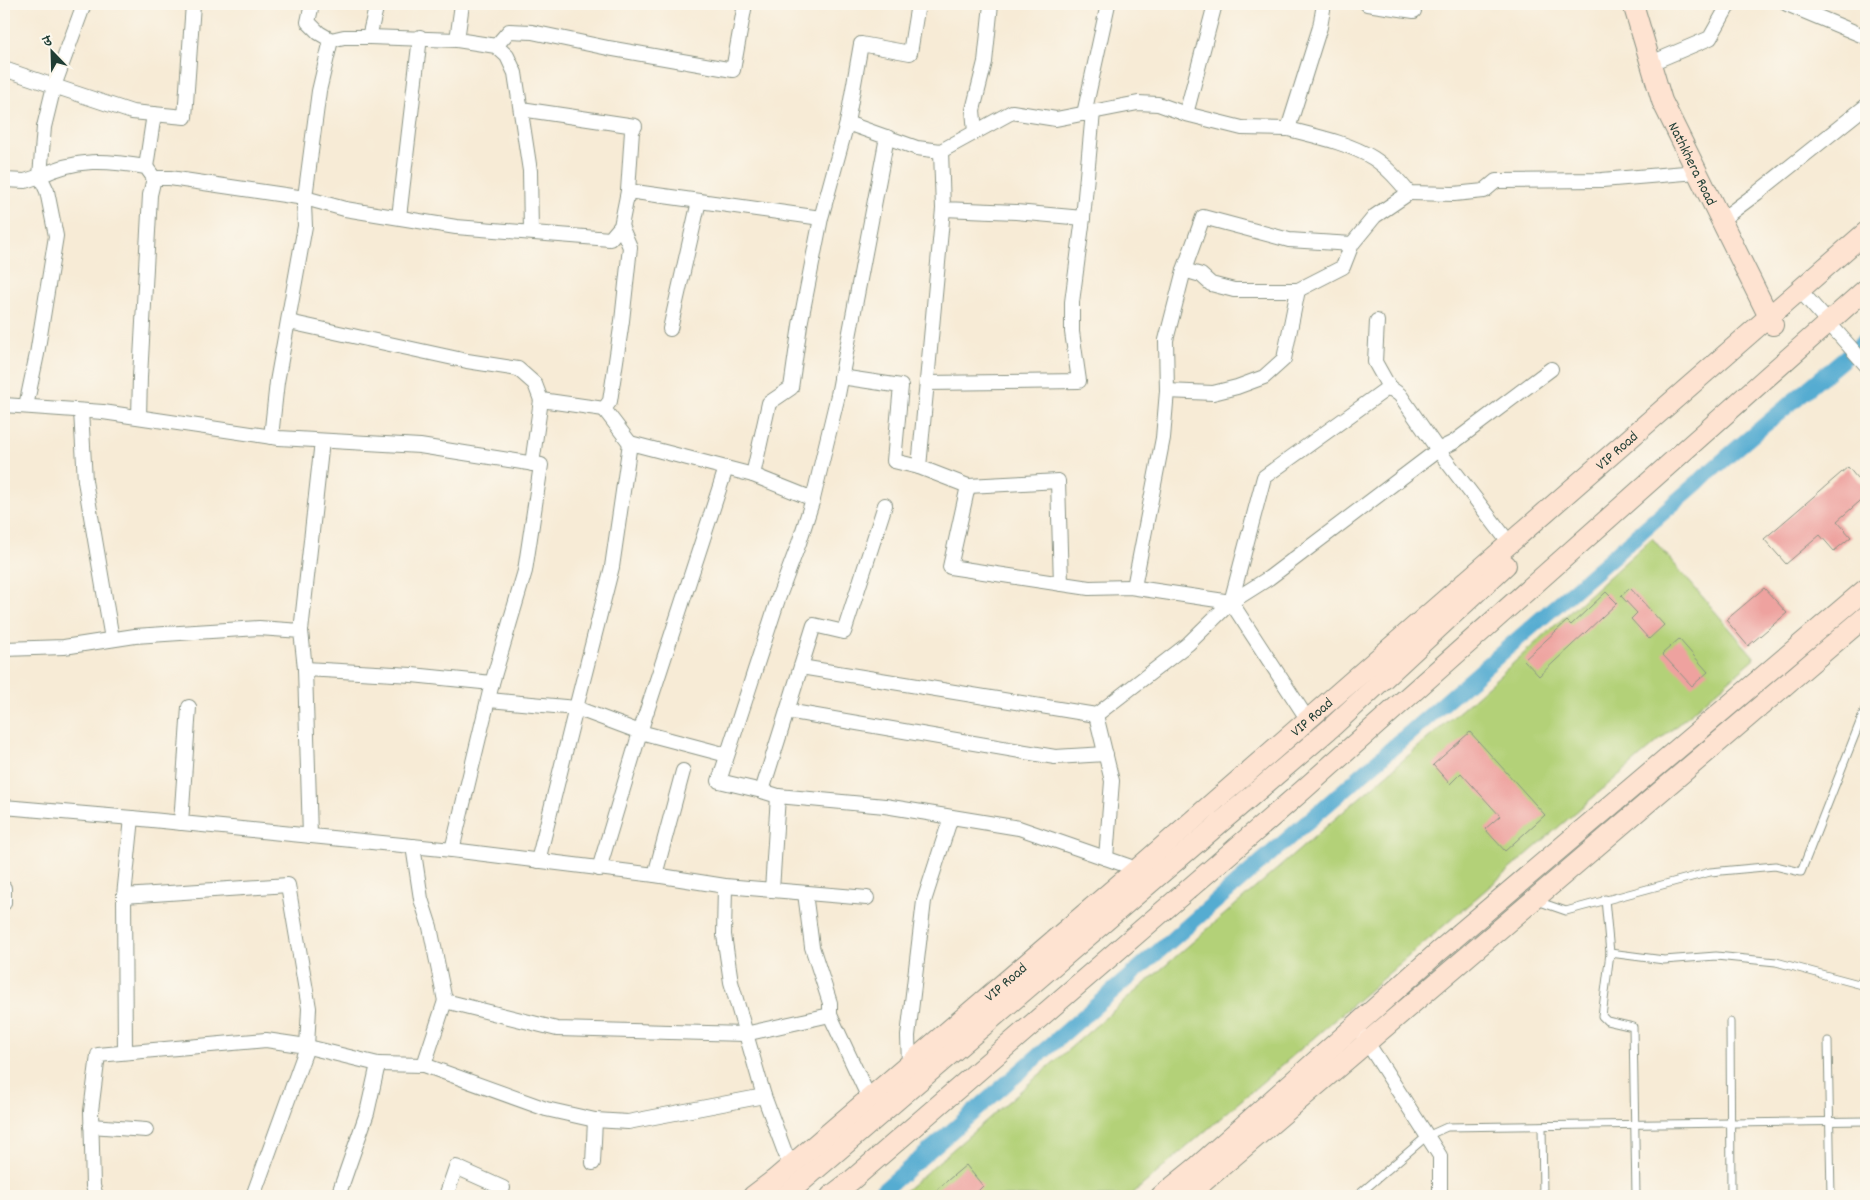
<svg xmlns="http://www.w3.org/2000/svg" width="1870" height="1200" viewBox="0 0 1870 1200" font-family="Dekko,'Playpen Sans Deva',sans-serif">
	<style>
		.green { fill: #b3d178; stroke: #698756 }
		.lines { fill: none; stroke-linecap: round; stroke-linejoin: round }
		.canal { stroke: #55acd1; stroke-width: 16 }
		.building { fill: #eea29f }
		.lane-casing { stroke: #8b9485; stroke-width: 9 }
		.street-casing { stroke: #8b9485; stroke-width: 16 }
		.secondary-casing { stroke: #8b9485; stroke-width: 22 }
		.lane { stroke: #fff; stroke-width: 7 }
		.street { stroke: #fff; stroke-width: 14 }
		.secondary { stroke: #fee3d1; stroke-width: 20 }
		.labels { text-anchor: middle; stroke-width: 4; stroke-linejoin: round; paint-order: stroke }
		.street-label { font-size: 15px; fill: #1f3d34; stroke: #fbf7ec }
	</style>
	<rect width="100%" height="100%" fill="#fbf7ec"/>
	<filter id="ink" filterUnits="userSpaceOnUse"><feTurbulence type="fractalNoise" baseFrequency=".02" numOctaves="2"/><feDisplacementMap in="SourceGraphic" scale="10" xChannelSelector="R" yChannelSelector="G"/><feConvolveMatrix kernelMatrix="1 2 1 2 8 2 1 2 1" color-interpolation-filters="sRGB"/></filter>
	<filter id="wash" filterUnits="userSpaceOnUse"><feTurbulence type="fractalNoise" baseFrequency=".0096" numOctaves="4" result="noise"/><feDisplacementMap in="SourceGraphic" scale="20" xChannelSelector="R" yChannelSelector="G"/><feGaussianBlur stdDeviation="1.12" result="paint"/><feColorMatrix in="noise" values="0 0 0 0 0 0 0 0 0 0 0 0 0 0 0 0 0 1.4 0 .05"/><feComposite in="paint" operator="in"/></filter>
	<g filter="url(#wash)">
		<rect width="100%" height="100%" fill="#f7ebd6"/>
		<polygon class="green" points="1652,538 1755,658 1130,1196 899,1196 1469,703"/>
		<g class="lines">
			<polyline class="canal" points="877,1196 1742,444 1866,340"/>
		</g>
		<g id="blocks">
			<g class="building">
				<polygon points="1848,467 1866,489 1866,496 1837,521 1851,537 1834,551 1820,535 1786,564 1764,539"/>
				<polygon points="1630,588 1664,625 1649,639 1631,619 1637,613 1621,596"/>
				<polygon points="1764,588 1787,613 1748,646 1726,620"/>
				<polygon points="1606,592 1617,603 1539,676 1524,660 1567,621 1571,625"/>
				<polygon points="1679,639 1708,672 1692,686 1662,654"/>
				<polygon points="1470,732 1545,815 1505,851 1485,829 1500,816 1461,773 1450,784 1433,765"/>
				<polygon points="966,1165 983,1186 973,1196 929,1196"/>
			</g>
		</g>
	</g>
	<g filter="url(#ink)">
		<use href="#blocks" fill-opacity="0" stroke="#8b9485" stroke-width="1"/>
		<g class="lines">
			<g class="lane-casing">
				<g id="lane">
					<polyline points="1605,899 1610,953 1664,960 1716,956 1776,962 1866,986"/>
					<polyline points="1537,901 1566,911 1710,872 1775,866 1801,872 1866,707"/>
					<polyline points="1610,953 1602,1016 1607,1021 1633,1027 1636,1196"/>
					<polyline points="1861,984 1866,970"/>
					<polyline points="1730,1022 1731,1196"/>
					<polyline points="1828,1041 1831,1196"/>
					<polyline points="1542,1126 1543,1196"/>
					<polyline points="1357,1196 1427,1136 1447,1127 1866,1121"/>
				</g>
			</g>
			<g class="street-casing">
				<g id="street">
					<polyline points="1367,4 1414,11 1414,4"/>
					<polyline points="1787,4 1866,37"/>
					<polyline points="369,37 377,4"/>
					<polyline points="331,40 344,37 369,37 457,40 496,46 507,56 515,73 530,171 531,232"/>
					<polyline points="457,40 462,4"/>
					<polyline points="496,46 509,31 532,32 608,48 733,70 745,4"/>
					<polyline points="1651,63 1710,38 1729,4"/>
					<polyline points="4,69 54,86 84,4"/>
					<polyline points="521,109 635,126 632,131 628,191"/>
					<polyline points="1084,114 1108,4"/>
					<polyline points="1186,114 1215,4"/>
					<polyline points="847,123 861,44 910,53 918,4"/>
					<path d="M1288 129C1315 136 1349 143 1373 158 1387 167 1398 180 1409 193L1454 194 1484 191 1496 181 1602 180 1697 172"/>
					<polyline points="975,132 973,110 985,62 991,4"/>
					<polyline points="941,151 943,209 1016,212 1083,218 1093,112"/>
					<polyline points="146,167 154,114"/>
					<polyline points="4,180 25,181 40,176 44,127 54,86 132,112 185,117 193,4"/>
					<polyline points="943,209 919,467 968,486 1058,481 1061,584"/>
					<polyline points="399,217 420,37"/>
					<polyline points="1721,220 1757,193 1866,106"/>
					<polyline points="1184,270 1201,275 1211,284 1234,290 1298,290 1343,267 1352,244 1375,216 1409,193"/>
					<polyline points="1805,296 1866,365"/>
					<polyline points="1377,321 1375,362 1389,387 1400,395 1438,450 1510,544"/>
					<polyline points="289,322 467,361 518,369 535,384 541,400"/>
					<polyline points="670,329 699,201"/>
					<polyline points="841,377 901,386 894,461 919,467"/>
					<polyline points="927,383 1079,381 1072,332 1072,302 1083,218"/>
					<polyline points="1167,391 1213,393 1237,387 1264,377 1284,359 1298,290"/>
					<polyline points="4,405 103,412 279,438 420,446 541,465 525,571 492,683 452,850"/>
					<path d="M26 406 37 354 56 236 47 191 40 176C78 158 105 160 146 167L154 178H170L305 198 345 209 456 227 610 239 621 226 628 191 821 218 847 123 917 148 941 151 1012 112 1056 119 1138 103 1158 104 1186 114 1242 128 1288 129 1320 27 1324 4"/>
					<polyline points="604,409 630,443"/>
					<polyline points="81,411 85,481 112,639"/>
					<polyline points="139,417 140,377 150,195 154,178"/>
					<polyline points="271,437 277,382 305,226 304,205 319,91 331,40 319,33 308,22 312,4"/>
					<polyline points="532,464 541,400 604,409 610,401 622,321 630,247 621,226"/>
					<polyline points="753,475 813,499 838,395 887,137"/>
					<polyline points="968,486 950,567 1089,588 1130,587 1231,602 1308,720"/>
					<polyline points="1134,587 1163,438 1167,391 1166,340 1184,270 1203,217 1289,240 1352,244"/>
					<polyline points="1231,602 1264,477 1389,387"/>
					<polyline points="301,631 322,441"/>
					<polyline points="4,649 64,647 135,636 195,632 259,628 301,631 305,669 310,836"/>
					<polyline points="801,667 1096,715 1188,644 1231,602 1269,578 1438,450 1454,442 1551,369"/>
					<polyline points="305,669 412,675 492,683"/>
					<polyline points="489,700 576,708 612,567 630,443 753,475 769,403 791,388 800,325 821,218"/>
					<polyline points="787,711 1055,757 1106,754"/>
					<polyline points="1096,715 1112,781 1106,858"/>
					<polyline points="762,791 719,781 778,599 799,543 813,499"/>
					<polyline points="778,796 762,791 814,625 844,632 885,505"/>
					<polyline points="4,807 132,818 452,850 655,875 725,886 772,890 778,796 885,806 1019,828 1137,869"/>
					<polyline points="181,823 189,707"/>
					<polyline points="413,846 421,899 430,927 445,1001"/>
					<polyline points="538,861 576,708 640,732 727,755"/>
					<polyline points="599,869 640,732 726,468"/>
					<polyline points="655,875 683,771"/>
					<polyline points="725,886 724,935 731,982 764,1096 790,1166"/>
					<polyline points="4,888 4,903"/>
					<polyline points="772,890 867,898"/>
					<polyline points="805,893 812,947 830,1003 830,1015 869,1098"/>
					<polyline points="124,896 288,885 309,1008 307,1047 253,1196"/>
					<polyline points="1363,1036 1440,1156 1440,1196"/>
					<polyline points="125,1052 124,896 132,818"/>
					<polyline points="378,1064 424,1065 546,1109 595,1120 628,1122 764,1096"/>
					<polyline points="909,1064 908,1036 924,901 951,817"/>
					<polyline points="424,1065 445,1001 557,1029 745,1034 830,1015"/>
					<polyline points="91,1126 146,1130"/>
					<polyline points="593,1163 595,1120"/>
					<polyline points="96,1196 93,1186 91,1111 98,1055 266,1040 300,1045 378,1064 367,1113 338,1196"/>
					<polyline points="446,1196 456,1167 503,1188"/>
				</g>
			</g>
			<g class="secondary-casing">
				<g id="secondary">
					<path id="s1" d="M1633 4 1662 101 1773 325"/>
					<path id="s2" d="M753 1196 774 1180 1137 869 1866 232"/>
					<polyline points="785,1196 1333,726 1506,565"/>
					<polyline points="831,1196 852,1180 1302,791 1866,289"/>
					<polyline points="1161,1196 1198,1166 1438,952 1866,589"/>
					<polyline points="1187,1196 1866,616"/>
				</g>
			</g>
			<use href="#lane" class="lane"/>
			<use href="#street" class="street"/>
			<use href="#secondary" class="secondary"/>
		</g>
	</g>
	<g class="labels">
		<g class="street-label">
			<text dy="5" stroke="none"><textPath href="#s1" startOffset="171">Nathkhera Road</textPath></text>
			<text dy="5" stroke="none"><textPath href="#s2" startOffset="1141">VIP Road</textPath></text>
			<text dy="5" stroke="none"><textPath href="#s2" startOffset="736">VIP Road</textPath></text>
			<text dy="5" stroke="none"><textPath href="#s2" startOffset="331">VIP Road</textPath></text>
		</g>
	</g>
	<rect width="1870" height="1200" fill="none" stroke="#fbf7ec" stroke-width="20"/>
	<g transform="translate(52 52) rotate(337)" stroke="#fbf7ec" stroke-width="4" paint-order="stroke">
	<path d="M0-4L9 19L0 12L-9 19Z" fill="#1f3d34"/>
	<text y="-8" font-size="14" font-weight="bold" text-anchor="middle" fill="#1f3d34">उ</text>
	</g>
</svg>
